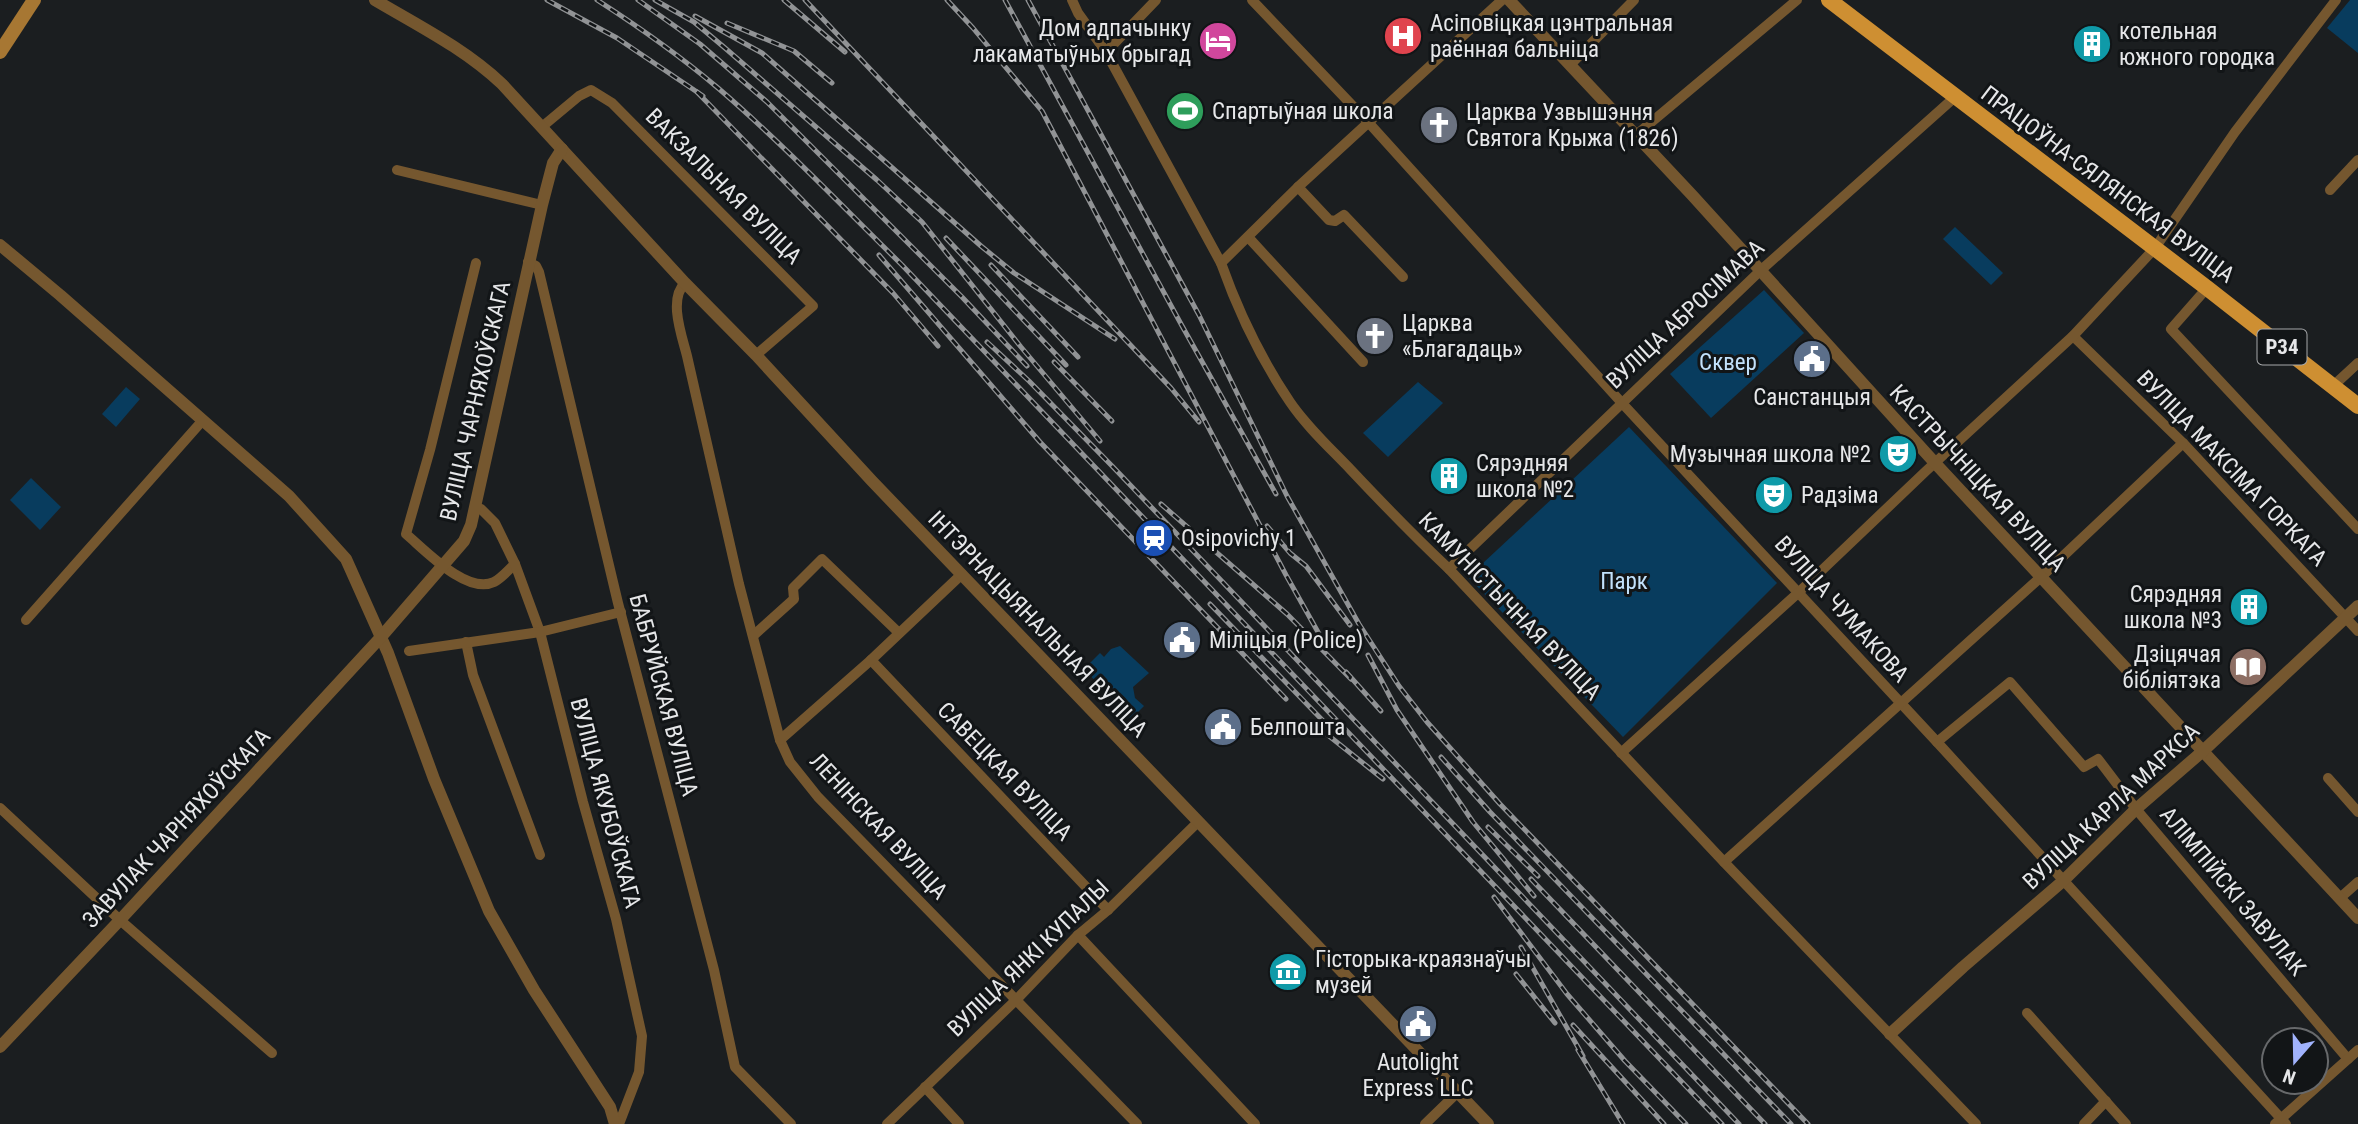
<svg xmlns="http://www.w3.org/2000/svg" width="2358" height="1124" viewBox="0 0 2358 1124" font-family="'Roboto Condensed',sans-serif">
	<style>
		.green { fill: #083c5e }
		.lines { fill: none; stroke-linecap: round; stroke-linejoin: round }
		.minor { stroke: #75572f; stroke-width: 10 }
		.tertiary { stroke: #75572f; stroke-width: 12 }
		.secondary { stroke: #a77733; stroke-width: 14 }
		.primary { stroke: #ce8f32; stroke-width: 16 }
		.rail-casing { stroke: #919395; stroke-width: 5 }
		.rail { stroke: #121517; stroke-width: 2.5; stroke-dasharray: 8; stroke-linecap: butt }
		.labels { text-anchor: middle; stroke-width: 6; stroke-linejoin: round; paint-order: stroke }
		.shield { fill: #121517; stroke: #a6a8aa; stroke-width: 2 }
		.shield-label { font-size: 21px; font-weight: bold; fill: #e6e7e9 }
		.poi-label { font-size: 23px; fill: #e6e7e9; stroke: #121517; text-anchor: start }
		.street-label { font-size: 23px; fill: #e6e7e9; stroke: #121517 }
		.park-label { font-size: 23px; fill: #c2e1fb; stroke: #121517 }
	</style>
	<rect width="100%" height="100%" fill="#1b1e20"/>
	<g class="green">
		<polygon points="2350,0 2358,0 2358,53 2327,28"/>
		<polygon points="1955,227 2003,273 1991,285 1943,239"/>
		<polygon points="1764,290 1804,333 1711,418 1670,374"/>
		<polygon points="1418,382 1443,403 1388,457 1363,433"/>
		<polygon points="126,387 140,399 116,427 102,414"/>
		<polygon points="1629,427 1777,583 1623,737 1468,577"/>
		<polygon points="31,478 61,507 40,530 10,500"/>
		<polygon points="1120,646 1149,673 1133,687 1135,698 1144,706 1131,719 1084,669 1100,653 1104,657 1111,649"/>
	</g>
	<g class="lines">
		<g class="minor">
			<path d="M1072 0 1078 13 1106 52 1221 263C1238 311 1261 359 1290 402 1307 427 1330 448 1351 470 1383 504 1415 537 1449 569L1724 862 1976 1124"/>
			<polyline points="1252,0 1368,122 1621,402 1937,742 2286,1124"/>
			<polyline points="1106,52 1156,0"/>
			<polyline points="1571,64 1634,0"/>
			<polyline points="543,126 579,96 591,90 612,103 813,306 756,355"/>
			<polyline points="1636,135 1797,0"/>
			<polyline points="397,170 542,205"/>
			<polyline points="1298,187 1329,220 1335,221 1344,215 1403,277"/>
			<polyline points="2330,190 2358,160"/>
			<polyline points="1248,237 1363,362"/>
			<polyline points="528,262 536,266 539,272 618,603 714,970 735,1067 791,1124"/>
			<path d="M476 263 430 450 406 534C425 550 467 595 494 582 502 578 509 569 515 564"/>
			<polyline points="1221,263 1298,187 1502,0"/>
			<path d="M685 283C668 299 682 336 687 356L739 584 780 740 790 762 818 797 1137 1124"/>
			<polyline points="2207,288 2171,329 2358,529"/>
			<polyline points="2073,336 2183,443 2358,631"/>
			<polyline points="2332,387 2358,363"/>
			<polyline points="475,507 481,509 495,523 515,564 540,632 583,802 616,919 642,1036 639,1072 619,1124"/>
			<polyline points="1449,569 1760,271 1955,97"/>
			<polyline points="26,620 203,420"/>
			<polyline points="754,635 794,599 793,588 822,559 899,633"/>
			<polyline points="466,642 473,675 540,855"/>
			<polyline points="409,651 540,632 621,612"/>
			<polyline points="871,660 1108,910"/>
			<polyline points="780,740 871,660 962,574"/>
			<polyline points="1937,742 2010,682 2084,767 2098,759 2136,809 2348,1059"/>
			<polyline points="1621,753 1798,593 1926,471 2073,336 2155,248 2235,132 2336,0"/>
			<polyline points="2328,778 2358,812"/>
			<polyline points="0,808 120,920 272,1053"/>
			<polyline points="1724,862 2041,577 2183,443"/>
			<polyline points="2340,898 2358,882"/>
			<polyline points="1078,935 1255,1124"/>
			<polyline points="2027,1013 2126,1124"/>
			<polyline points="925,1087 959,1124"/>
			<polyline points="887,1124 1017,999 1078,935 1108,910 1198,822"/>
			<polyline points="1425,1124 1457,1093"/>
			<polyline points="2084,1124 2106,1101"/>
			<polyline points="2275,1124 2358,1050"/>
		</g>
		<g class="tertiary">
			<path d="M375 0C419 26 465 49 502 84L685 283 756 355 872 481 1488 1124"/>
			<polyline points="1509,0 1692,195 1935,463 2358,918"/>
			<polyline points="0,245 60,295 289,496 346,559 388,653 434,779 489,911 534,990 610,1107 615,1124"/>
			<polyline points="1890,1034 1963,967 2063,881 2136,809 2203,751 2358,606"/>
			<polyline points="0,1047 120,920 381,637 464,541 471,525 542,205 553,163 562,149"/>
		</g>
		<polyline class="secondary" points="0,52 34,0"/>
		<polyline class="primary" points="1829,0 2207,288 2358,406"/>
		<g class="rail-casing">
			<g id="rail">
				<polyline points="547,0 617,38 703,96"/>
				<path d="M597 0C639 27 680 56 718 88 782 143 841 205 902 265L1722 1124"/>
				<polyline points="638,0 700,44 767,102 962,297 1027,366"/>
				<polyline points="655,0 694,22 725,48 877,180 922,222 1021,347 1100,441"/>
				<polyline points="784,0 845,52"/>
				<polyline points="805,0 1171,388 1199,422"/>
				<polyline points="947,0 973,28 1042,111 1286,575 1323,641"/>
				<polyline points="1005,0 1181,324 1276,494"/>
				<polyline points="1028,0 1199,315 1287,496 1359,624 1399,686 1427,722 1500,804 1808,1124"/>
				<polyline points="695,16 762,53 981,246 1014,273 1115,339"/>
				<polyline points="727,23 794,51 832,83"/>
				<polyline points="697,92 893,293 938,346"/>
				<polyline points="946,238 1066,365"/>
				<polyline points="879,255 1040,442 1286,699"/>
				<polyline points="991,265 1078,357"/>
				<polyline points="987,342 1029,381 1114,468 1739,1124"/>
				<polyline points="1054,362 1112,421"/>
				<polyline points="1161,504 1287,614 1351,679"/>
				<polyline points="1267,526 1290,553 1306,566 1350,625"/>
				<polyline points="1210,604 1329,727"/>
				<polyline points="1368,655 1397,710 1473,822 1534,896"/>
				<polyline points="1346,672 1381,711"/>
				<polyline points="1314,724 1383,779"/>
				<polyline points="1441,757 1490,812 1791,1124"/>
				<polyline points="1488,827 1538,876"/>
				<polyline points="1531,879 1765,1124"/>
				<polyline points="1494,897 1567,994 1625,1061 1686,1124"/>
				<polyline points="1521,947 1583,1056"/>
				<polyline points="1516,974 1555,1023"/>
				<polyline points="1573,1025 1664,1124"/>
				<polyline points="1578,1050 1623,1124"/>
			</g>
		</g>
		<use href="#rail" class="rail"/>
	</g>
	<defs>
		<g id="hospital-disc" transform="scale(2.0125)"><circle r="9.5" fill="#e0444e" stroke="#121517"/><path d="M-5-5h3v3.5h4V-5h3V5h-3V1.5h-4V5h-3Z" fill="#fff"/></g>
		<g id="hotel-disc" transform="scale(2.0125)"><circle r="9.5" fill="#d1479c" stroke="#121517"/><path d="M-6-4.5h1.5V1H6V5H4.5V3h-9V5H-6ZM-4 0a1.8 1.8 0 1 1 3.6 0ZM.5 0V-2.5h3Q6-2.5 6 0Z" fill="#fff"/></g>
		<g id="building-disc" transform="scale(2.0125)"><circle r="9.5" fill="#0f9aa8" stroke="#121517"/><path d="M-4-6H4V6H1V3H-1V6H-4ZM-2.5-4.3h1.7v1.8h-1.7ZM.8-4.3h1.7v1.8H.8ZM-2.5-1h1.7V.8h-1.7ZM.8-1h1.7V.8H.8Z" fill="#fff"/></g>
		<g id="stadium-disc" transform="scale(2.0125)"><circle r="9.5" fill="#2e9e5b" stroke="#121517"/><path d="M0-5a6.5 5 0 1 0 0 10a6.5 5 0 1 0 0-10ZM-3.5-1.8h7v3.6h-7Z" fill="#fff"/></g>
		<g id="church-disc" transform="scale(2.0125)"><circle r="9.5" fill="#6b7280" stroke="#121517"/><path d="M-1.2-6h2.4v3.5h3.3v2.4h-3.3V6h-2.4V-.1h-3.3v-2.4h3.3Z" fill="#fff"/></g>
		<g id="civic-disc" transform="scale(2.0125)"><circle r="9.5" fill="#5c6f8a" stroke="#121517"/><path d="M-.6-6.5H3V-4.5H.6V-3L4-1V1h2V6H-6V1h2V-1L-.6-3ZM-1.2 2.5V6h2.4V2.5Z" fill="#fff"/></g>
		<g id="theatre-disc" transform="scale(2.0125)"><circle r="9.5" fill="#0f9aa8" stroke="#121517"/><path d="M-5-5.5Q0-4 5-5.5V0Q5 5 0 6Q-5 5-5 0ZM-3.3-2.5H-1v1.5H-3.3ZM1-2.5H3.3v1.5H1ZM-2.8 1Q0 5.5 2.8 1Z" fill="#fff"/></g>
		<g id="station-disc" transform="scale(2.0125)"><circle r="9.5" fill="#1a4fb4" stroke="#121517"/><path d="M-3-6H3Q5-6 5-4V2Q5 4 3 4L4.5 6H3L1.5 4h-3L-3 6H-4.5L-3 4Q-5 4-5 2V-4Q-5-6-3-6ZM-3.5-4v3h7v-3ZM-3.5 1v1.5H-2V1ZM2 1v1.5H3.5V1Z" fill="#fff"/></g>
		<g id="library-disc" transform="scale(2.0125)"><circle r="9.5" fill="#8d6e63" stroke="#121517"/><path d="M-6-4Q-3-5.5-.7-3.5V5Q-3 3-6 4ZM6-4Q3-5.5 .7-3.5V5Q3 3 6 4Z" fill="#fff"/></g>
		<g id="museum-disc" transform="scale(2.0125)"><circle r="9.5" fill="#0f9aa8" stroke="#121517"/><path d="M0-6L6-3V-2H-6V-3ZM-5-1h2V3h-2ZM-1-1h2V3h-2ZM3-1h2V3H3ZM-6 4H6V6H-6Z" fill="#fff"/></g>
	</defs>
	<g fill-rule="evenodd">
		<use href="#hospital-disc" x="1403" y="36"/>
		<use href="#hotel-disc" x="1218" y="41"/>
		<use href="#building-disc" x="2092" y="44"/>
		<use href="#stadium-disc" x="1185" y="111"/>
		<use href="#church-disc" x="1439" y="125"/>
		<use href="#church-disc" x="1375" y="336"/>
		<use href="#civic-disc" x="1812" y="359"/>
		<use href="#theatre-disc" x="1898" y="454"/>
		<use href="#building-disc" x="1449" y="476"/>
		<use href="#theatre-disc" x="1774" y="495"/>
		<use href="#station-disc" x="1154" y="538"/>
		<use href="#building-disc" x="2249" y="607"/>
		<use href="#civic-disc" x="1182" y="640"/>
		<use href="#library-disc" x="2248" y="667"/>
		<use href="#civic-disc" x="1223" y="727"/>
		<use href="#museum-disc" x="1288" y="972"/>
		<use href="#civic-disc" x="1418" y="1024"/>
	</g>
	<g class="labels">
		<rect class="shield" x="2257.5" y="329.5" width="49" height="35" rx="5"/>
		<g class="shield-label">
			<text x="2282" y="354">Р34</text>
		</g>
		<g class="poi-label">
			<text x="1430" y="31">Асіповіцкая цэнтральная<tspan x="1430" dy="26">раённая бальніца</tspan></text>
			<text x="1191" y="36" text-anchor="end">Дом адпачынку<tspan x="1191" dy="26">лакаматыўных брыгад</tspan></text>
			<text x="2119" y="39">котельная<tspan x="2119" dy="26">южного городка</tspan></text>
			<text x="1212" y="119">Спартыўная школа</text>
			<text x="1466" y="120">Царква Узвышэння<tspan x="1466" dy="26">Святога Крыжа (1826)</tspan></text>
			<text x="1402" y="331">Царква<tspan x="1402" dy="26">«Благадаць»</tspan></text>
			<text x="1812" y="405" text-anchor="middle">Санстанцыя</text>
			<text x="1871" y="462" text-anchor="end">Музычная школа №2</text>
			<text x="1476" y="471">Сярэдняя<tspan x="1476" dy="26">школа №2</tspan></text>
			<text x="1801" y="503">Радзіма</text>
			<text x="1181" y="546">Osipovichy 1</text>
			<text x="2222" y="602" text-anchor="end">Сярэдняя<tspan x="2222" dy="26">школа №3</tspan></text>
			<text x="1209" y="648">Міліцыя (Police)</text>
			<text x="2221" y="662" text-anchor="end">Дзіцячая<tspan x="2221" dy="26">бібліятэка</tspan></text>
			<text x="1250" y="735">Белпошта</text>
			<text x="1315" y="967">Гісторыка-краязнаўчы<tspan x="1315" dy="26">музей</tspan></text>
			<text x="1418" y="1070" text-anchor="middle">Autolight<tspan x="1418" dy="26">Express LLC</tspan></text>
		</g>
		<g class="street-label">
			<text transform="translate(2108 184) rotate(37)" y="8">ПРАЦОЎНА-СЯЛЯНСКАЯ ВУЛІЦА</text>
			<text transform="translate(724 186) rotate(45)" y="8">ВАКЗАЛЬНАЯ ВУЛІЦА</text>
			<text transform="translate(1685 314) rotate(-43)" y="8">ВУЛІЦА АБРОСІМАВА</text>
			<text transform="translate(475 401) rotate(-77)" y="8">ВУЛІЦА ЧАРНЯХОЎСКАГА</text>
			<text transform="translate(2232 468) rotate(46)" y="8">ВУЛІЦА МАКСІМА ГОРКАГА</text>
			<text transform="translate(1978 478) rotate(47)" y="8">КАСТРЫЧНІЦКАЯ ВУЛІЦА</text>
			<text transform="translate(1510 606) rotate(46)" y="8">КАМУНІСТЫЧНАЯ ВУЛІЦА</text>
			<text transform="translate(1842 609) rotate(48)" y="8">ВУЛІЦА ЧУМАКОВА</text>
			<text transform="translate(1038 624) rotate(46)" y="8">ІНТЭРНАЦЫЯНАЛЬНАЯ ВУЛІЦА</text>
			<text transform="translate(664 695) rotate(75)" y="8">БАБРУЙСКАЯ ВУЛІЦА</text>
			<text transform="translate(1005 771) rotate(46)" y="8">САВЕЦКАЯ ВУЛІЦА</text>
			<text transform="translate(606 803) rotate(75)" y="8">ВУЛІЦА ЯКУБОЎСКАГА</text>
			<text transform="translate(2111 806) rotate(-43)" y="8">ВУЛІЦА КАРЛА МАРКСА</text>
			<text transform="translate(879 826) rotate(47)" y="8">ЛЕНІНСКАЯ ВУЛІЦА</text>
			<text transform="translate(176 828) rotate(-47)" y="8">ЗАВУЛАК ЧАРНЯХОЎСКАГА</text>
			<text transform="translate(2233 891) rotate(50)" y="8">АЛІМПІЙСКІ ЗАВУЛАК</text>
			<text transform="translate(1028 958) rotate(-44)" y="8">ВУЛІЦА ЯНКІ КУПАЛЫ</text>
		</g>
		<g class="park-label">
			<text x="1728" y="370">Сквер</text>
			<text x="1624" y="589">Парк</text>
		</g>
	</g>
	<g transform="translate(2295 1061) rotate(200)"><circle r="33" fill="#121517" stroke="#67696b" stroke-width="2"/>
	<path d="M0-5L12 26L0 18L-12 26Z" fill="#a1b3fd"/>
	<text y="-10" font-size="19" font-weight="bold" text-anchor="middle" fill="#e6e7e9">N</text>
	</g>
</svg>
